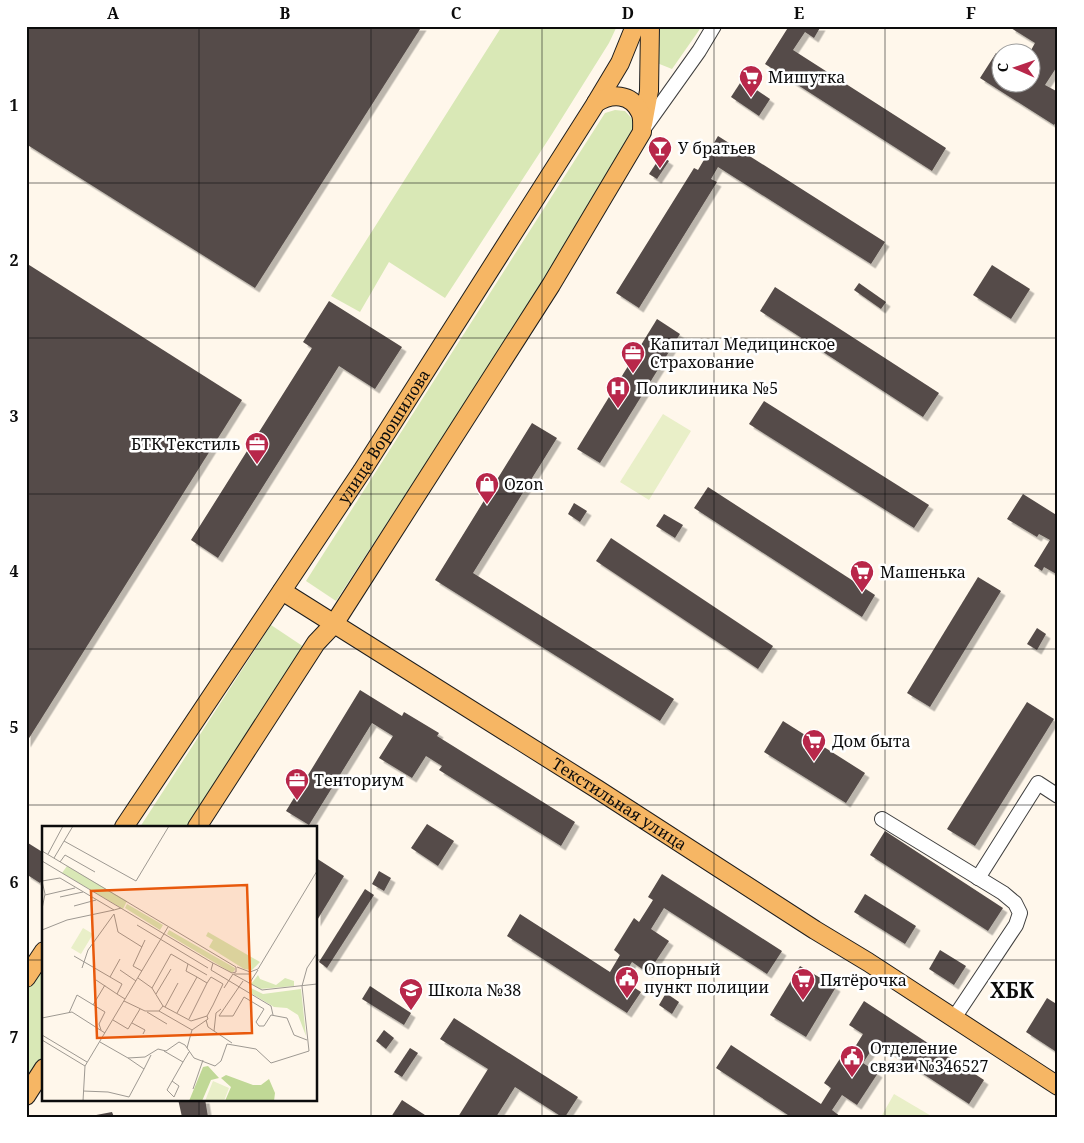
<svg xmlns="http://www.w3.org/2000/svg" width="1084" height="1143" viewBox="0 0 1084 1143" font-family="'Noto Serif',serif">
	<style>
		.green { fill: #d9e8b6 }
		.pitch { fill: #e9efc8 }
		.building { fill: #544b48; filter: url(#shadow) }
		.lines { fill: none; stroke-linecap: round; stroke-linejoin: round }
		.minor-casing { stroke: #3f3f3f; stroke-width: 16 }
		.major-casing { stroke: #1d1d1d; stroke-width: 20 }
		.minor { stroke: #fff; stroke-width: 14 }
		.major { stroke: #f6b664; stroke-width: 18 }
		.grid { fill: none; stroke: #0c0c0c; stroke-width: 1; stroke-opacity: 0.55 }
		.labels { text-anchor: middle; stroke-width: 5; stroke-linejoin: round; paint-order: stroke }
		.poi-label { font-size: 16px; fill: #0c0c0c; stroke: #fff; text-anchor: start }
		.street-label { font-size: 16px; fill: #0c0c0c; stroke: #fff }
		.district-label { font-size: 21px; font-weight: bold; fill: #0c0c0c; stroke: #fff }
		.inset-road { fill: none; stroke: #9e9992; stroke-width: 1 }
		.view { fill: #e8590c; fill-opacity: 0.15; stroke: #e8590c; stroke-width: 2.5 }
		.inset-edge { fill: none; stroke: #0c0c0c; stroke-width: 2.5 }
		.neatline { fill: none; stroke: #0c0c0c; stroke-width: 2 }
		.grid-label { font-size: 16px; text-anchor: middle; font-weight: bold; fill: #0c0c0c }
	</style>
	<defs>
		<filter id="shadow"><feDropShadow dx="4.5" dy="4.5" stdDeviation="0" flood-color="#0004"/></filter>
	</defs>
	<rect width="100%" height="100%" fill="#fff7eb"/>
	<g class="green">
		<polygon points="502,26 617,26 609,43 552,134 445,298 389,262 360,312 331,296"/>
		<polygon points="663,26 702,26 672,69 657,63 660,29"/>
		<polygon points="615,110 625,111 636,123 632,147 336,601 306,581 605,113"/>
		<polygon points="271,625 304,647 188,827 140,827"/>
		<polygon points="44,951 44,1068 26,1096 26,978"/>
	</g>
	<g class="pitch">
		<polygon points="663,414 691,431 649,500 620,482"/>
		<polygon points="894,1094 933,1117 881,1117"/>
	</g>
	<g class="building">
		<polygon points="26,26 422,26 255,288 26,144"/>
		<polygon points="789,26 821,26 814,38 805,32 793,50 946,148 932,171 765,64"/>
		<polygon points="1012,26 1058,26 1058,65 1045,85 1058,92 1058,119 1054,125 980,78 996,53 1002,57 1002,82 1032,82 1032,52 1030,52 1035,43 1011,28"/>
		<polygon points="742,80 770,99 759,116 731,97"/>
		<polygon points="718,136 885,242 871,264 718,167 711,179 717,182 639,308 616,293 694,168 698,170"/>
		<polygon points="661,156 669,161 657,179 649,174"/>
		<polygon points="26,263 242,400 26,743"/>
		<polygon points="992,265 1030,289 1011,319 973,295"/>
		<polygon points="859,283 886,302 881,309 854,290"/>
		<polygon points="775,287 939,393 923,417 760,311"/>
		<polygon points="329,301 402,347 375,389 339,366 218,558 191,540 312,348 303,342"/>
		<polygon points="657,319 680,334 600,463 577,449"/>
		<polygon points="764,401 929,505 914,528 749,424"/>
		<polygon points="532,423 557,438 473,573 674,699 660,721 435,580"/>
		<polygon points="708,487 875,595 862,617 694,508"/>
		<polygon points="1023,494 1058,516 1058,575 1044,567 1042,571 1034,566 1050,540 1039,534 1037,537 1007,519"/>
		<polygon points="574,503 587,511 580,522 568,514"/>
		<polygon points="664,514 683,525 675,538 656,526"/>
		<polygon points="611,538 773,646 758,669 596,561"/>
		<polygon points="978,577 1001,591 930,707 907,693"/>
		<polygon points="1037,628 1046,634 1037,650 1027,644"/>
		<polygon points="360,690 402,716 404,712 439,733 437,736 575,822 561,846 439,770 442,766 426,756 412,778 379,758 393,736 372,723 309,825 286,811"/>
		<polygon points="1027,702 1054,719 975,846 947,829"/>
		<polygon points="783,721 865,773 846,803 764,752"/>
		<polygon points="427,824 454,841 438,866 411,848"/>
		<polygon points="885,831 1003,908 988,931 870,855"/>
		<polygon points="28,843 44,853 44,878 40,883 26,874 26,846"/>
		<polygon points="316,858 344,876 316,922"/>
		<polygon points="379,871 391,878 384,891 372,884"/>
		<polygon points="662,874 782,951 767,974 664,908 651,929 669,941 648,973 632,962 621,979 641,992 627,1013 507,936 520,914 610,972 620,955 614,950 634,918 639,922 653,900 648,897"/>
		<polygon points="365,889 374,895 327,968 319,962"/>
		<polygon points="865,894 916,926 905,944 854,912"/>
		<polygon points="940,950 966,966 954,985 929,969"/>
		<polygon points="800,966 836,987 806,1037 770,1015"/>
		<polygon points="370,986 411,1013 404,1025 362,999"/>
		<polygon points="666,993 679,1002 672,1014 659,1005"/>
		<polygon points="1047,998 1058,1005 1058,1053 1026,1032"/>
		<polygon points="864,1001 984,1080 969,1104 876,1043 863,1063 878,1073 857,1105 842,1095 832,1110 841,1117 791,1117 716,1068 731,1045 821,1104 831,1088 824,1083 845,1051 850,1055 863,1034 849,1025"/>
		<polygon points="454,1018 578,1097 565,1117 562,1117 515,1087 496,1117 458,1117 488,1069 440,1039"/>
		<polygon points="384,1030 394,1038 386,1049 376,1041"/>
		<polygon points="410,1048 418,1053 402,1077 394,1072"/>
		<polygon points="178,1099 205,1099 208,1117 182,1117"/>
		<polygon points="402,1100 428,1117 391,1117"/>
		<polygon points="112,1112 114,1117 91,1117 91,1116"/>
	</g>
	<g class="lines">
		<g class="minor-casing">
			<g id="minor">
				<polyline points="642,131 699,51 714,26"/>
				<polyline points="882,819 1003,893 1015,903 1020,913 1016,925 954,1018"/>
				<polyline points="978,878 1038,783 1058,796"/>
			</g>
		</g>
		<g class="major-casing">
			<g id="major">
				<polyline points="596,103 620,63 635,26"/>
				<polyline points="643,124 649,91 650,26"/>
				<path id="s1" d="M282 591 597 789 815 930 868 962 1058 1086"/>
				<path id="s2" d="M124 827 362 471 596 103C611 93 631 93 640 112 643 117 642 126 642 132L551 285 334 624 316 643 197 827"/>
				<polyline points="26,978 44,951"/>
				<polyline points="26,1096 44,1068"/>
			</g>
		</g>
		<use href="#minor" class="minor"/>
		<use href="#major" class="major"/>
	</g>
	<path class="grid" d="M199 26V827M371 26V1117M542 26V1117M714 26V1117M885 26V1117M26 183H1058M26 338H1058M26 494H1058M26 649H1058M26 805H1058M26 960H44M316 960H1058M199 1099V1117"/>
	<defs>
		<g id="supermarket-pin" transform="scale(1.25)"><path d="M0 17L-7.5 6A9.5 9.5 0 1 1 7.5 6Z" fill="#b8274a" stroke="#fff"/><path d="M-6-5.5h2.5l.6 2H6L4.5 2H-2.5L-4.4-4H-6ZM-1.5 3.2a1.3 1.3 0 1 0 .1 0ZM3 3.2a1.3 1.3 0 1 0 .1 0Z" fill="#fff"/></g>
		<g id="bar-pin" transform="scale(1.25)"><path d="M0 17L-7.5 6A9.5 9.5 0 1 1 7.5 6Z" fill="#b8274a" stroke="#fff"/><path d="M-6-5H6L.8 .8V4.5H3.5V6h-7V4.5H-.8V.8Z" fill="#fff"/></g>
		<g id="office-pin" transform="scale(1.25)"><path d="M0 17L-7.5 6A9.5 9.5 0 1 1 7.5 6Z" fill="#b8274a" stroke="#fff"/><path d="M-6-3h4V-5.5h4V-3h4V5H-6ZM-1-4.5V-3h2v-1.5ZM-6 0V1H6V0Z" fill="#fff"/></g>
		<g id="hospital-pin" transform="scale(1.25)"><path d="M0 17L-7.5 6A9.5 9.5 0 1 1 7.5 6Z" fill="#b8274a" stroke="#fff"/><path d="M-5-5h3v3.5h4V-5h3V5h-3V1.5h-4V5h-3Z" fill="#fff"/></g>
		<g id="shop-pin" transform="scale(1.25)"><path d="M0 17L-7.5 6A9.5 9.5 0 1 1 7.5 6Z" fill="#b8274a" stroke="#fff"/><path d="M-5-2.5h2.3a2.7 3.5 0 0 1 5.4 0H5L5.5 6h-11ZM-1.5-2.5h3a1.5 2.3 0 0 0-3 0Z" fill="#fff"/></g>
		<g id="civic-pin" transform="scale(1.25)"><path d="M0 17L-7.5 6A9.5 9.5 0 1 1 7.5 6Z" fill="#b8274a" stroke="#fff"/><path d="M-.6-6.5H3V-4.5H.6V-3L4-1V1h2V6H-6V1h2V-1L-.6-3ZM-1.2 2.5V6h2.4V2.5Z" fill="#fff"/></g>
		<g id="school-pin" transform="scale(1.25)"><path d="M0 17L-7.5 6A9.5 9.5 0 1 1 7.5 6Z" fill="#b8274a" stroke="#fff"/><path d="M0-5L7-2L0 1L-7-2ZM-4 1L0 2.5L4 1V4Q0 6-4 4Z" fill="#fff"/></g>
	</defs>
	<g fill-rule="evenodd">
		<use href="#supermarket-pin" x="751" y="77"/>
		<use href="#bar-pin" x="660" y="148"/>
		<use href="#office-pin" x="633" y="353"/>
		<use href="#hospital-pin" x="618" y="388"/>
		<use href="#office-pin" x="257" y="444"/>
		<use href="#shop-pin" x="487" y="484"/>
		<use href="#supermarket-pin" x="862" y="572"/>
		<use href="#supermarket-pin" x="814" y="741"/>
		<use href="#office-pin" x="297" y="780"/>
		<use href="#civic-pin" x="627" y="978"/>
		<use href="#supermarket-pin" x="803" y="980"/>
		<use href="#school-pin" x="411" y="990"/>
		<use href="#civic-pin" x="852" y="1057"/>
	</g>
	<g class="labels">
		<g class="poi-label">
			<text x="768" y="83">Мишутка</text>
			<text x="678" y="154">У братьев</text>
			<text x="650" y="350">Капитал Медицинское<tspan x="650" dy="18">Страхование</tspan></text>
			<text x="636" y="394">Поликлиника №5</text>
			<text x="240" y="450" text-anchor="end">БТК Текстиль</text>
			<text x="504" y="490">Ozon</text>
			<text x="880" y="578">Машенька</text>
			<text x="832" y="747">Дом быта</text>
			<text x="314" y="786">Тенториум</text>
			<text x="644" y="975">Опорный<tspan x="644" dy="18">пункт полиции</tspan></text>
			<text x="820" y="986">Пятёрочка</text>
			<text x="428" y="996">Школа №38</text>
			<text x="870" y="1054">Отделение<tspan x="870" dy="18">связи №346527</tspan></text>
		</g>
		<g class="street-label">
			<text dy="6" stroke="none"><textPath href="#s2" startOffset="469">улица Ворошилова</textPath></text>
			<text dy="6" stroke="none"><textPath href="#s1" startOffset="399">Текстильная улица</textPath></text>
		</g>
		<g class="district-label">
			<text x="1012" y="998">ХБК</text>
		</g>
	</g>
	<g transform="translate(42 826)">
		<rect width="275" height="275" fill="#fff7eb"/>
		<path d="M25 40 85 75 81 83 20 47ZM85 78 121 99 118 104 83 82ZM127 104 193 142V144L190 147 125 108ZM166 106 218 136 210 144 202 143 167 121 171 114 164 110ZM216 149 218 153 234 159 243 152 252 155V160L218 163 209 158ZM207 161 221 168 259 163 264 210 256 189 245 182 232 181 207 166Z" fill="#d9e8b6"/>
		<path d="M166 240 177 252 169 254 160 275H147L161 241ZM184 249 211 259H219L227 253 233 267 232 275H183L189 261 179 252Z" fill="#c0d896"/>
		<path d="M41 102 51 108 39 128 29 122ZM171 255 187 262 182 275H163Z" fill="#e9efc8"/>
		<path class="inset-road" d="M22 15 94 55 127 0M0 25 194 141V146L190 147 169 136 0 35M6 28 21 0M12 32 31 0M18 36 23 29 53 46M0 55 18 52 72 84 79 82M3 69 33 62M18 71 41 66M32 80 54 74M0 83 3 68 0 55M72 88 76 106 100 121M95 99 166 142M0 104 25 94 72 84M32 130 80 158 75 168 83 173M171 137 169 144 229 180 231 189M146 138 144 145 155 151 165 157 169 151 181 158 171 179 165 190 149 195 121 180 110 162 129 128 165 149M195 141 208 146 216 143 275 45M40 142 46 124 72 88M78 144 94 155M100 145 91 140 103 114M191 148 220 164 275 158M192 148H208M68 151 78 133M96 152 110 162M54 154 75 168M201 155 177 190H191L202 171 222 183 214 196 217 200H222L229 189 245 192 252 209 265 214M207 158 216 144M182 162 191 148M114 168 129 143M82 175 103 185H117L121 180M51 179 63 159M123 181 136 157M117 185 150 204 145 222M105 186 125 198M27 187 35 169 63 186 57 198 59 204M135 187 155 151M0 192 30 186 63 207M147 193 165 157M71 194 86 203 98 183M164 194 166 201 190 217M90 197 103 204 101 208M150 204 166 193 165 190M172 205 174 187 179 183M0 209 45 236M0 214 43 240M58 216 86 232 103 231 116 223 124 225 137 216 143 219 152 232 173 240 179 235 185 218 214 223 229 237 267 225 260 160 265 142 275 127M122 225 141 236 147 226M102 243 109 229M130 255 137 260 132 271 125 264 141 236M151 263 161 234M41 265 66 266 87 271 102 243 86 232M41 275 43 240 126 101"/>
		<path class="view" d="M205 59 210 207 55 212 49 65Z"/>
		<rect width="275" height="275" class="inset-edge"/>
	</g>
	<rect width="1084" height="1143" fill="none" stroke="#ffffff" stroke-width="55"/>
	<g transform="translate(1016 68) rotate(272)"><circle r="24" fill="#ffffff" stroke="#9e9e9e"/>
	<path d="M0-4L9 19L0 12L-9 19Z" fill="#b8274a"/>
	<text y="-8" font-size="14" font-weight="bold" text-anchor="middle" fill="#0c0c0c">С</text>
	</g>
	<rect x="28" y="28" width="1028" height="1088" class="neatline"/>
	<g class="grid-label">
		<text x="113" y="19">A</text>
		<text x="285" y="19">B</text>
		<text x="456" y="19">C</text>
		<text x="628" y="19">D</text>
		<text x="799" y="19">E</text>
		<text x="971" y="19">F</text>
		<text x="14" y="111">1</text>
		<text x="14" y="266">2</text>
		<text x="14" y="422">3</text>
		<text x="14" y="577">4</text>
		<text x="14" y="733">5</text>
		<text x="14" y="888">6</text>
		<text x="14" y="1043">7</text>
	</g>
</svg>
